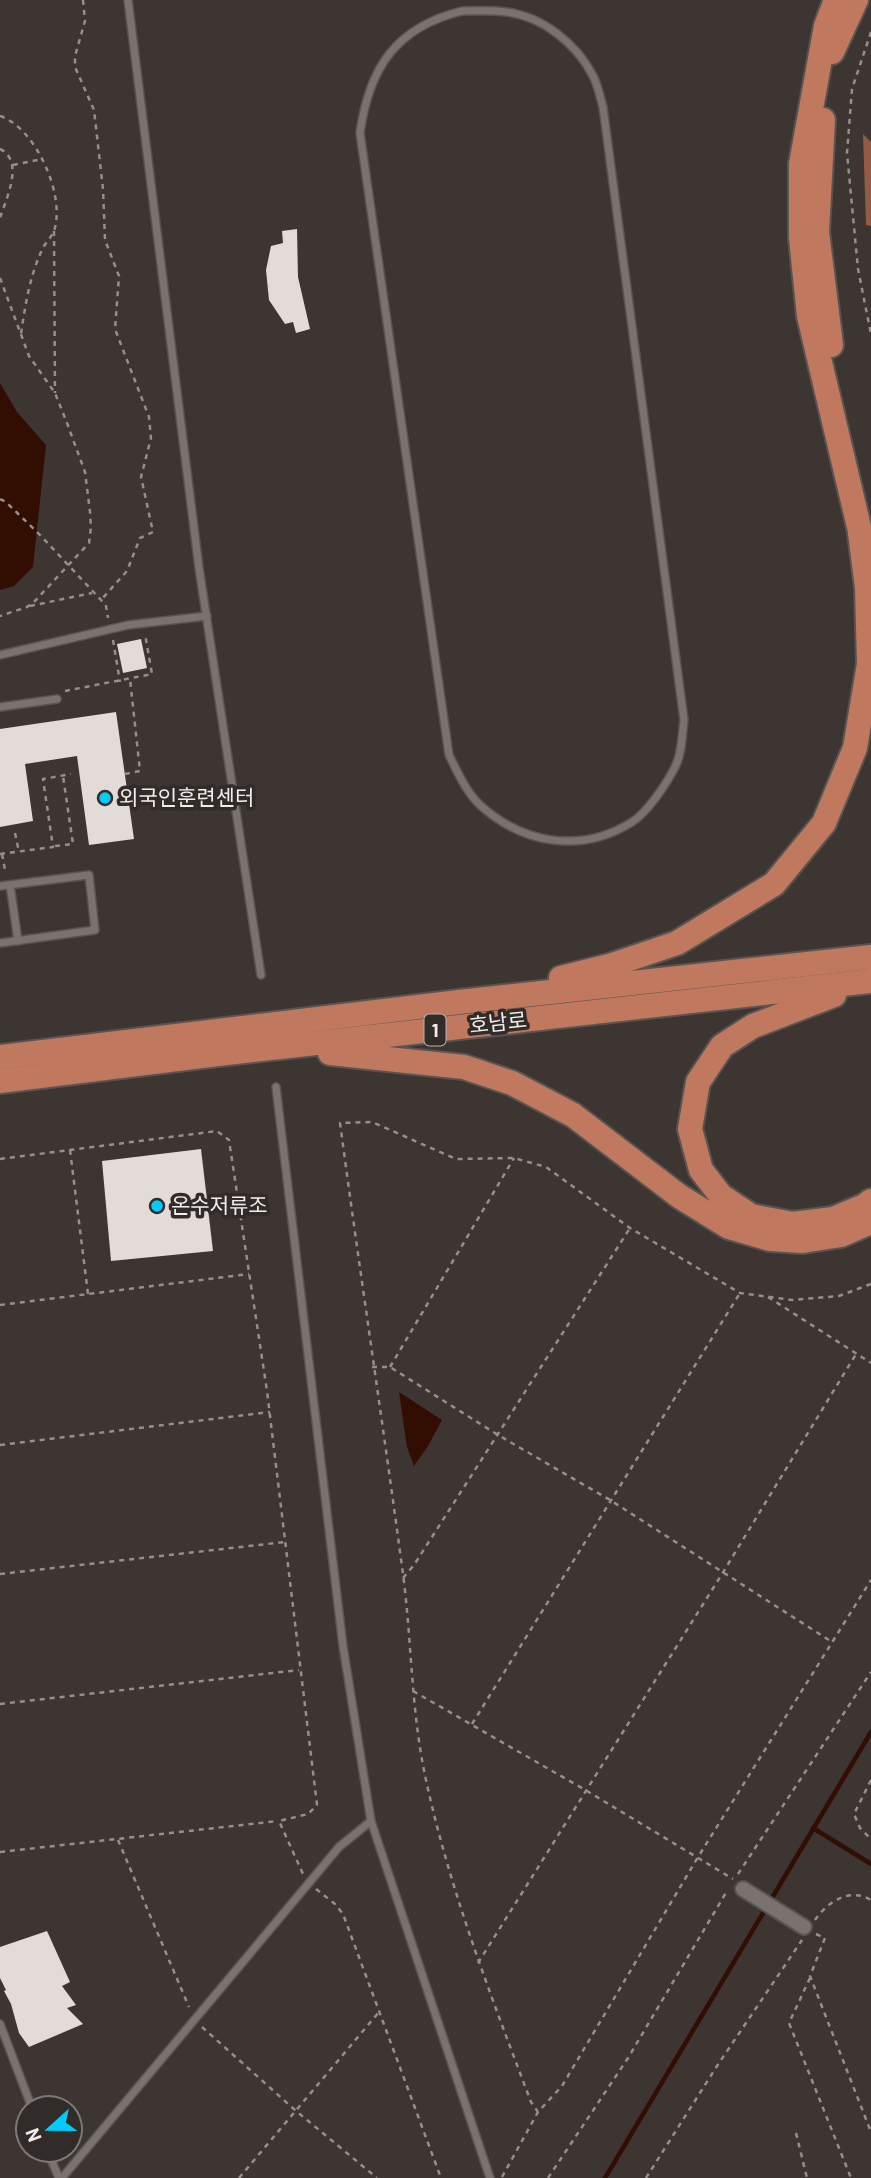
<svg xmlns="http://www.w3.org/2000/svg" width="871" height="2178" viewBox="0 0 871 2178" font-family="Barlow,'Noto Sans KR',sans-serif">
	<style>
		.forest { fill: #935b45 }
		.water { fill: #320d01 }
		.lines { fill: none; stroke-linecap: round; stroke-linejoin: round }
		.stream { stroke: #320d01; stroke-width: 4.5 }
		.building { fill: #e3dbd7 }
		.service-casing { stroke: #595351; stroke-width: 10 }
		.minor-casing { stroke: #595351; stroke-width: 18 }
		.trunk-casing { stroke: #595351; stroke-width: 28 }
		.path { stroke: #958f8d; stroke-width: 2.5; stroke-dasharray: 5 5; stroke-linecap: butt }
		.service { stroke: #7a726f; stroke-width: 7 }
		.minor { stroke: #7a726f; stroke-width: 14 }
		.trunk { stroke: #c0795e; stroke-width: 24 }
		.poi-dot { fill: #01cbf9; stroke: #312b29; stroke-width: 2.5 }
		.labels { text-anchor: middle; stroke-width: 7; stroke-linejoin: round; paint-order: stroke }
		.shield { fill: #312b29; stroke: #b8b3b2; stroke-width: 2 }
		.shield-label { font-size: 19px; font-weight: bold; fill: #f2edec }
		.poi-label { font-size: 21px; fill: #f2edec; stroke: #312b29; text-anchor: start }
		.street-label { font-size: 21px; fill: #f2edec; stroke: #312b29 }
	</style>
	<rect width="100%" height="100%" fill="#3c3532"/>
	<polygon class="forest" points="863,134 871,142 871,226 866,225"/>
	<g class="water">
		<polygon points="0,383 17,412 46,445 33,567 14,586 0,590"/>
		<polygon points="399,1392 442,1420 428,1446 414,1466 407,1447"/>
	</g>
	<g class="lines">
		<g class="stream">
			<polyline points="813,1828 871,1864"/>
			<polyline points="605,2178 871,1732"/>
		</g>
	</g>
	<g class="building">
		<polygon points="297,229 298,277 310,329 296,333 293,322 285,324 269,300 266,270 271,246 283,243 282,231"/>
		<polygon points="141,639 147,668 123,673 117,644"/>
		<polygon points="116,712 134,839 89,845 77,756 25,764 33,821 0,827 0,729"/>
		<polygon points="201,1149 213,1251 111,1261 102,1161"/>
		<polygon points="47,1931 70,1982 62,1986 76,2005 67,2008 83,2024 29,2047 19,2033 11,2004 4,1991 6,1990 0,1978 0,1947"/>
	</g>
	<g class="lines">
		<g class="service-casing">
			<g id="service">
				<polyline points="128,0 199,568 261,975"/>
				<path d="M462 11C477 11 492 10 506 12 542 16 577 44 593 76 598 85 600 97 603 107L684 720C682 735 682 754 675 767 667 783 647 813 632 822 581 854 523 844 480 805 466 792 457 771 449 755L360 133C369 68 396 27 462 11Z"/>
				<polyline points="0,655 128,625 207,616"/>
				<polyline points="0,707 57,699"/>
				<polyline points="10,885 18,941"/>
				<polyline points="0,886 89,875 95,930 0,943"/>
				<polyline points="276,1087 343,1646 371,1821 490,2178"/>
				<polyline points="0,2024 32,2108"/>
				<polyline points="47,2150 59,2178"/>
				<polyline points="62,2178 339,1847 371,1821"/>
			</g>
		</g>
		<g class="minor-casing">
			<polyline id="minor" points="743,1889 804,1927"/>
		</g>
		<g class="trunk-casing">
			<g id="trunk">
				<polyline points="836,0 826,26 801,164 801,238 809,316 864,548"/>
				<polyline points="832,52 856,0"/>
				<polyline points="823,120 817,232 831,345"/>
				<polyline points="561,978 609,966 677,943 774,884 824,823 855,748 869,664 867,588 860,533"/>
				<polyline points="834,995 753,1026 722,1046 698,1082 690,1129 701,1170 721,1196 751,1216 793,1224 833,1219 864,1206 871,1201"/>
				<polyline points="330,1053 464,1067 512,1083 573,1115 679,1196 729,1227 770,1239 803,1241 841,1235 871,1222"/>
				<polyline points="0,1057 459,1002 871,957"/>
				<polyline points="0,1081 218,1054 871,981"/>
			</g>
		</g>
		<g class="path">
			<polyline points="83,0 85,21 75,56 75,67 94,110 103,189 105,240 119,276 115,329 149,417 151,438 141,477 153,532 140,538 127,571 101,600"/>
			<polyline points="871,32 852,89 847,153 858,269 871,334"/>
			<path d="M0 116C36 128 66 196 54 231 51 238 45 243 42 250 30 275 25 306 21 334"/>
			<path d="M0 149C25 161 6 199 0 218"/>
			<polyline points="13,165 43,159"/>
			<polyline points="54,231 55,393"/>
			<polyline points="0,278 29,356 55,393 67,423 85,472 90,512 91,527 89,543 34,602 27,607 0,616"/>
			<polyline points="0,499 6,502 41,536 101,600 106,606 108,618"/>
			<polyline points="30,606 92,593"/>
			<polyline points="113,640 120,682"/>
			<polyline points="65,691 152,674 145,634"/>
			<polyline points="125,774 140,771 130,679"/>
			<polyline points="15,833 19,852"/>
			<polyline points="55,846 73,844 63,776"/>
			<polyline points="0,854 53,847 43,779 71,774"/>
			<polyline points="2,854 5,870"/>
			<polyline points="70,1150 88,1294"/>
			<polyline points="0,1159 217,1131 229,1140 267,1391 317,1805 308,1814 279,1821 303,1874"/>
			<path d="M871 1284 839 1296 792 1300 740 1293 630 1228 546 1167 514 1158 456 1159 372 1122 340 1123C360 1273 383 1424 403 1574 412 1643 411 1712 426 1780 450 1891 491 1996 531 2102L538 2112 562 2086 698 1857 871 1580"/>
			<polyline points="768,1297 871,1363"/>
			<polyline points="0,1305 249,1274"/>
			<polyline points="372,1367 390,1367 498,1435 610,1500 832,1642"/>
			<polyline points="390,1367 514,1158"/>
			<polyline points="0,1445 270,1412"/>
			<polyline points="0,1574 285,1542"/>
			<polyline points="403,1578 414,1565 630,1228"/>
			<polyline points="413,1691 587,1791 733,1879"/>
			<polyline points="0,1704 299,1670"/>
			<polyline points="472,1724 740,1293"/>
			<polyline points="871,1780 854,1814 860,1828 871,1839"/>
			<polyline points="118,1840 189,2007"/>
			<polyline points="0,1852 278,1821"/>
			<polyline points="738,1874 871,1672"/>
			<polyline points="316,1889 335,1904 343,1914 441,2178"/>
			<path d="M815 1920C827 1902 850 1887 871 1900"/>
			<polyline points="816,1934 825,1938 810,1976 871,2132"/>
			<polyline points="478,1963 722,1574 856,1354"/>
			<polyline points="810,1978 789,2023 851,2178"/>
			<polyline points="202,2027 295,2110 377,2178"/>
			<polyline points="796,2133 807,2178"/>
			<polyline points="502,2177 538,2112"/>
			<polyline points="239,2178 379,2012"/>
			<polyline points="548,2178 628,2058 727,1891"/>
			<polyline points="646,2178 717,2066 802,1940"/>
		</g>
		<use href="#service" class="service"/>
		<use href="#minor" class="minor"/>
		<use href="#trunk" class="trunk"/>
	</g>
	<g class="poi-dot">
		<circle cx="105" cy="798" r="7"/>
		<circle cx="157" cy="1206" r="7"/>
	</g>
	<g class="labels">
		<rect class="shield" x="424.5" y="1014.5" width="21" height="31" rx="5"/>
		<g class="shield-label">
			<text x="435" y="1037">1</text>
		</g>
		<g class="poi-label">
			<text x="119" y="805">외국인훈련센터</text>
			<text x="171" y="1213">온수저류조</text>
		</g>
		<g class="street-label">
			<text transform="translate(498 1023) rotate(-6)" y="7">호남로</text>
		</g>
	</g>
	<g transform="translate(49 2129) rotate(249)"><circle r="33" fill="#312b29" stroke="#7e7977" stroke-width="2"/>
	<path d="M0-5L12 26L0 18L-12 26Z" fill="#01cbf9"/>
	<text y="-10" font-size="19" font-weight="bold" text-anchor="middle" fill="#f2edec">N</text>
	</g>
</svg>
